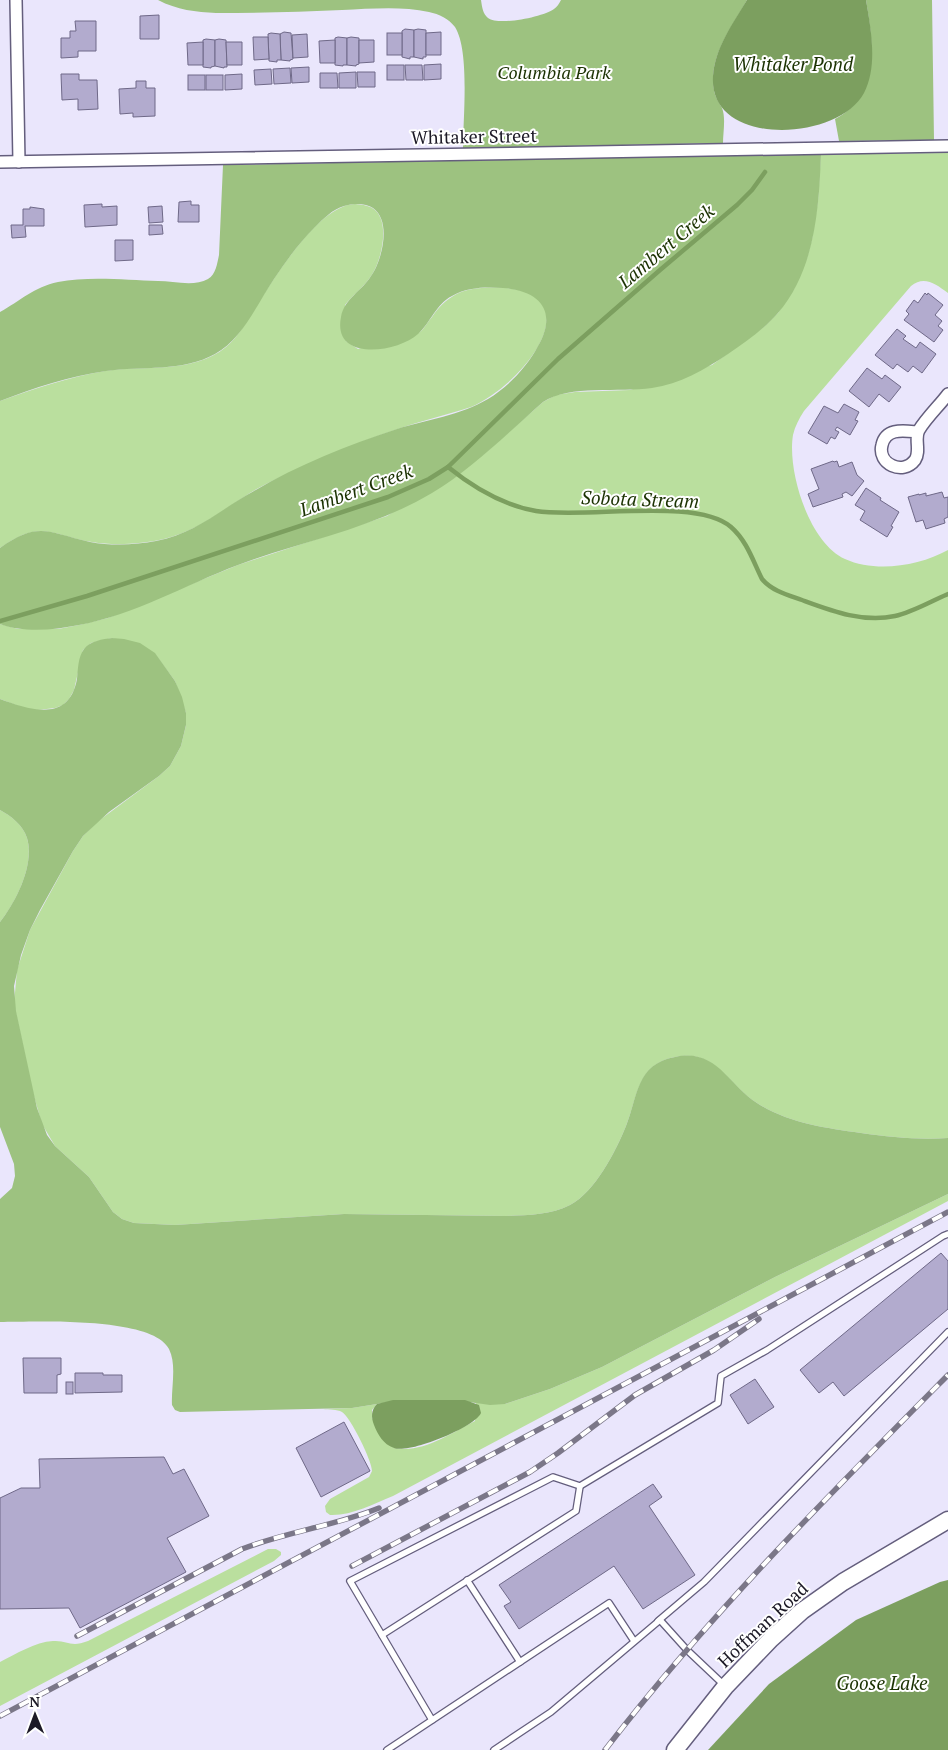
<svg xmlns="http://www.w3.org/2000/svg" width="948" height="1750" viewBox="0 0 948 1750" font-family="'PT Serif',serif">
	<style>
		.green { fill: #badf9e }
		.forest { fill: #9dc280 }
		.water { fill: #7c9f5f }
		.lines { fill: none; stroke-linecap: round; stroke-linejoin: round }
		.stream { stroke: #7c9f5f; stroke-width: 4.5 }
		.building { fill: #b2abce; stroke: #6f6988 }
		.lane-casing { stroke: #645e7d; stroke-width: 8 }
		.street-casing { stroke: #645e7d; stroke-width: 14 }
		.secondary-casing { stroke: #645e7d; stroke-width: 19 }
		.lane { stroke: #fff; stroke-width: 5.5 }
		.street { stroke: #fff; stroke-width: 11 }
		.secondary { stroke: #fff; stroke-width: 16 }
		.rail-casing { stroke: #7b7788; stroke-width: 5.5 }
		.rail { stroke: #fff; stroke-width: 4; stroke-dasharray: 11; stroke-linecap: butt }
		.labels { text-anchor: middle; stroke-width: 4; stroke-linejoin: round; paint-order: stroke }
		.park-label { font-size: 18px; font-style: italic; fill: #1b3102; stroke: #fff }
		.street-label { font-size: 18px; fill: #1c1926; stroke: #fff }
		.water-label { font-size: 19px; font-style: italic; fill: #1b3202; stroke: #fff }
	</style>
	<rect width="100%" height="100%" fill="#eae6fc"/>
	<g class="green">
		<path d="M948 153V293C936 284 924 275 911 286L804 411C799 419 795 426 793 435 787 471 809 543 845 559 876 573 919 566 948 550V1138C918 1140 891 1137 861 1133 825 1128 788 1123 757 1103 728 1085 716 1049 675 1057 637 1064 638 1096 626 1126 616 1151 595 1192 570 1205 551 1215 528 1215 507 1216L344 1214 175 1225 134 1223 122 1219 113 1212 89 1177 55 1146 42 1124 33 1093 14 1004 17 970 30 930 73 851 83 836 97 822 159 776 170 766 181 746 186 725V713L175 681 155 654 112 638 91 643 83 650 74 690 69 699 63 705 55 708 38 710 24 708 0 699V624L18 629H58L79 625 108 618 238 565 387 516 484 454 543 402 556 395 575 392 630 390 712 365 765 326 778 313 794 289 807 258 812 239 818 201 821 154Z"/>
		<path d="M355 204C363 205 370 205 376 211 390 225 381 262 371 276 364 287 353 295 345 305L346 341 358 349C368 346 415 336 420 332 425 328 428 321 432 317 445 298 460 289 482 288 600 280 532 380 471 407 446 415 420 421 395 430 358 442 322 458 287 474 274 480 261 486 250 493 222 511 197 531 164 539 141 544 115 546 92 542 50 535 41 519 0 548V401C34 389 69 377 105 371 145 365 193 374 226 347 239 336 246 322 255 308 274 279 318 205 355 204Z"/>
		<path d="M0 810C11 816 23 825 27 838 35 864 16 902 0 922Z"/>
		<path d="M948 1194V1201L393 1496C373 1504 351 1516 330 1515L326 1512 325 1506 330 1499 369 1477 372 1471C372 1461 351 1418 342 1412 337 1409 329 1410 323 1409L352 1408 377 1404 372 1410V1418L394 1448C422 1454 451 1433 475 1421L476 1403 470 1401 480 1403 505 1404 550 1389 602 1367 775 1277Z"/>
		<path d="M268 1549H276L281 1552V1555L274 1561 0 1706V1662C16 1654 35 1642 53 1641 68 1640 70 1648 88 1641Z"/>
	</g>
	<g class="forest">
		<path d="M158 0H481C482 7 483 14 488 18 499 26 543 17 554 9 557 7 559 4 561 0H747C732 27 708 57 714 90 715 97 719 102 722 108 726 117 723 133 723 143L463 148C463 119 470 51 455 27 449 19 439 14 429 12 401 6 370 9 342 10 300 12 258 13 216 13 196 12 177 10 158 0Z"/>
		<path d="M866 0H932L934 140 839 141 835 119C882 95 873 43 866 0Z"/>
		<path d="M821 154C819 209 815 270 778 313 763 330 746 342 728 354 704 370 680 384 652 388 619 393 570 384 543 402 509 432 471 470 432 493 372 529 302 541 238 565 185 585 134 615 79 625 54 630 24 633 0 624V548C39 520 49 533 90 542 111 546 136 545 156 541 195 534 221 509 254 491 298 465 348 445 397 429 426 420 461 415 488 399 508 387 527 367 538 346 558 311 540 291 503 288 486 287 467 287 452 296 436 304 431 322 418 334 397 353 332 362 341 317 344 299 362 291 371 276 382 261 392 221 373 208 366 203 353 203 344 206 333 209 323 219 315 227 299 243 286 261 274 279 257 304 242 340 215 354 183 372 142 366 106 371 70 376 34 388 0 401V312C20 301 34 287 58 282 88 276 127 280 158 281 173 281 194 287 208 279 216 274 217 264 219 255L223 165Z"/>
		<path d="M112 638 124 639 140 643 155 653 175 681 182 697 186 713V725L181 746 170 766 159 776 109 812 83 836 73 851 40 910 30 930 21 955 14 986 16 1011 37 1108 47 1135 55 1146 89 1177 113 1212 122 1219 134 1223 175 1225 344 1214 507 1216C528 1215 551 1215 570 1205 595 1192 616 1151 626 1126 638 1096 636 1064 675 1057 717 1048 728 1085 757 1103 788 1123 825 1128 861 1133 891 1137 918 1140 948 1138V1194L775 1277 602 1367 550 1389 505 1404 490 1405 455 1400H402L352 1408 180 1412 175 1410 172 1405C171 1388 177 1365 169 1349 152 1316 34 1322 0 1322V1199L12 1188 15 1176 14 1164 0 1127V922C16 902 35 864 27 838 23 825 11 816 0 810V699C30 710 69 723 77 679 78 669 78 657 84 649 90 641 103 639 112 638Z"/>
	</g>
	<g class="water">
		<path d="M747 0H866C871 29 878 66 864 93 838 142 708 148 713 76 715 48 733 23 747 0Z"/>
		<path d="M393 1400H465L479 1405 481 1413C475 1427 410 1454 394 1448 383 1444 378 1435 374 1425 371 1417 371 1410 377 1404Z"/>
		<polygon points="948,1580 948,1750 708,1750 769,1684 856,1620 940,1582"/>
	</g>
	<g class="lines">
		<g class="stream">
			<path d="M448 467C474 488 502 505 536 511 584 519 697 497 731 527 747 541 753 561 762 579 772 591 788 595 802 600 832 611 863 623 895 616 913 612 931 601 948 594"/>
			<polyline points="0,621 87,596 388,497 429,479 448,467 558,359 660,270 737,205 752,190 765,172"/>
		</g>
	</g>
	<g class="building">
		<polygon points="159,15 159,39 140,39 140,16"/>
		<polygon points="75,21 96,21 96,51 78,51 78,57 61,58 61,38 70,38 70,31 76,31"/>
		<polygon points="405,29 414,30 414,57 410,57 410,59 402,57 402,31"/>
		<polygon points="418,29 426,30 426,57 423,57 423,59 414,57 414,30"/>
		<polygon points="284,32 291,33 293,59 290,60 290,61 281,60 280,34"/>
		<polygon points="441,32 441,55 426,55 426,33"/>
		<polygon points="271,33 280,34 281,60 277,60 277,62 269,61 268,34"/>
		<rect x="387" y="33" width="15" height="22"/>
		<polygon points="307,34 308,57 293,58 292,35"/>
		<polygon points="253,37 268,37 269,59 254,60"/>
		<polygon points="338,37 347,38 347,65 343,65 343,66 335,65 335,38"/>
		<polygon points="351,37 359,38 359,64 356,65 356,66 347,65 347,38"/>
		<polygon points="206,39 215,40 215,66 211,67 211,68 203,67 203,40"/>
		<polygon points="219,39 226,40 227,67 224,67 224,68 215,66 215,40"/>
		<polygon points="335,40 335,63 320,63 319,41"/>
		<polygon points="359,40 374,40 374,62 359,63"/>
		<polygon points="203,42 203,65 188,65 187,43"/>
		<polygon points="226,42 242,42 242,65 227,65"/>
		<polygon points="441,64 441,79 424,80 424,65"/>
		<rect x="387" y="65" width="17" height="15"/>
		<polygon points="405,65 422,65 423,80 406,80"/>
		<polygon points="309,67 309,82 292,83 291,68"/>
		<polygon points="290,68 291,83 274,84 273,69"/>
		<polygon points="271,69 272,84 255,85 254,70"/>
		<polygon points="356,72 356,88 339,88 339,73"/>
		<polygon points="357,72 375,72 375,87 358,87"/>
		<polygon points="320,73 337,73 338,88 320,88"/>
		<polygon points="61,74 79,74 79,80 97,80 98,109 78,110 78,99 62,100"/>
		<polygon points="242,74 242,89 225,90 225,75"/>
		<rect x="188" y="75" width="17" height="15"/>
		<rect x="206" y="75" width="17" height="15"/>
		<polygon points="136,81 146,81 146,88 155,88 155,116 133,117 133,113 120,114 119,89 136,88"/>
		<polygon points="191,201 191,205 199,205 199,222 178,222 179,202"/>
		<polygon points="102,204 102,207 117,206 117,225 85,227 84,205"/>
		<polygon points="162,206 163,222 149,223 148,207"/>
		<polygon points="30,207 44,209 44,226 25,226 26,237 12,238 11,225 23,225 23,209 30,209"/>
		<polygon points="149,225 162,225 163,234 149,235"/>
		<polygon points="115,240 133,240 133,260 115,261"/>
		<polygon points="925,293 927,295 928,293 943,305 935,315 942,321 938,326 943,330 934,342 904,320 909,314 906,311 914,300 918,303"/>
		<polygon points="897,329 906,336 903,339 916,348 920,342 936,354 922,373 913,366 908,372 897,364 893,369 875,355"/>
		<polygon points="867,368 882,379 885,375 901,387 889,402 879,394 869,407 849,391"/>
		<polygon points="844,404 859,412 855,420 858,421 850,435 837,427 835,430 839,432 835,439 831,437 827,444 808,433 824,406 838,413"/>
		<polygon points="833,461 834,462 837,461 839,467 852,462 857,475 864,481 852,496 846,492 842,494 843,497 813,507 808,494 819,489 811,469"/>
		<polygon points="866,488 881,498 880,500 899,512 891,526 893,527 887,537 860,520 865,511 855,505"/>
		<polygon points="942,492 944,498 948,497 948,517 944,519 945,523 926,529 923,520 916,522 908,497 919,494 919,495 926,493 926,496"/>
		<polygon points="941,1253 948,1261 948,1309 844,1396 833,1382 819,1393 800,1370"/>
		<polygon points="23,1358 61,1358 61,1374 57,1375 57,1393 24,1393"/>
		<polygon points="75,1373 103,1373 103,1375 122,1375 122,1392 75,1393"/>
		<polygon points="755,1379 774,1407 748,1424 730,1395"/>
		<rect x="66" y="1382" width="7" height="12"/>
		<polygon points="344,1422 370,1471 321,1497 296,1448"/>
		<polygon points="164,1457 173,1474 184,1469 209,1516 167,1538 186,1572 80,1628 69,1608 0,1609 0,1498 21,1488 40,1488 39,1459"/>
		<polygon points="653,1484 662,1497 649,1506 695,1575 643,1609 614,1566 519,1629 504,1606 511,1602 499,1585"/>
	</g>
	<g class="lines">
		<g class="lane-casing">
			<g id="lane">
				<polyline points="467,1580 520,1662"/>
				<polyline points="658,1621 704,1582 948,1332"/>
				<polyline points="382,1635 576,1511 580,1486"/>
				<polyline points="432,1720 350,1581 553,1477 580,1486 718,1403 721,1376 767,1350 943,1236 948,1234"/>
				<polyline points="387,1750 609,1603 634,1641"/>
				<polyline points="494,1750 551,1712 660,1620 687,1650 724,1685"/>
			</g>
		</g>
		<g class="street-casing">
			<g id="street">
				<polyline points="16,0 19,162"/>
				<polyline points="0,162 948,146"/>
				<path d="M918 432C905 431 886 427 882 445 877 464 903 476 915 460 921 451 914 438 919 430 927 417 939 406 948 394"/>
			</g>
		</g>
		<g class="secondary-casing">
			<polyline id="secondary" points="675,1750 725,1687 771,1639 802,1611 843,1582 948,1520"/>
		</g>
		<use href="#lane" class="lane"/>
		<use href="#street" class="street"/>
		<use href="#secondary" class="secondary"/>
		<g class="rail-casing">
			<g id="rail">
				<polyline points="352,1566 530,1472 558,1453 635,1395 714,1350 759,1319"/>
				<path d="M77 1636 242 1549C286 1532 334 1526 379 1508"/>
				<polyline points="0,1716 948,1212"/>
				<path d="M605 1750C708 1616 829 1495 948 1375"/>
			</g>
		</g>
		<use href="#rail" class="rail"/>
	</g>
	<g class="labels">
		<g class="park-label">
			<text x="554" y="79">Columbia Park</text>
		</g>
		<g class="street-label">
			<text transform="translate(474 137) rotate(-1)" y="6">Whitaker Street</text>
			<text transform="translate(763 1625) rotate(-43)" y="6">Hoffman Road</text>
		</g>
		<g class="water-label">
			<text x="793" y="71">Whitaker Pond</text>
			<text transform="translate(666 246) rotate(-40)" y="7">Lambert Creek</text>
			<text transform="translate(356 490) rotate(-20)" y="7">Lambert Creek</text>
			<text transform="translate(640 499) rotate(2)" y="7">Sobota Stream</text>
			<text x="882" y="1690">Goose Lake</text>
		</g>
	</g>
	<g transform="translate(35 1715) rotate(359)" stroke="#ffffff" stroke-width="4" paint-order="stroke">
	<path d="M0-4L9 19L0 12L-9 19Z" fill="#1c1926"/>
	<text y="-8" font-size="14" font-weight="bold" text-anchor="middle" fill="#1c1926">N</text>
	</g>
</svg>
